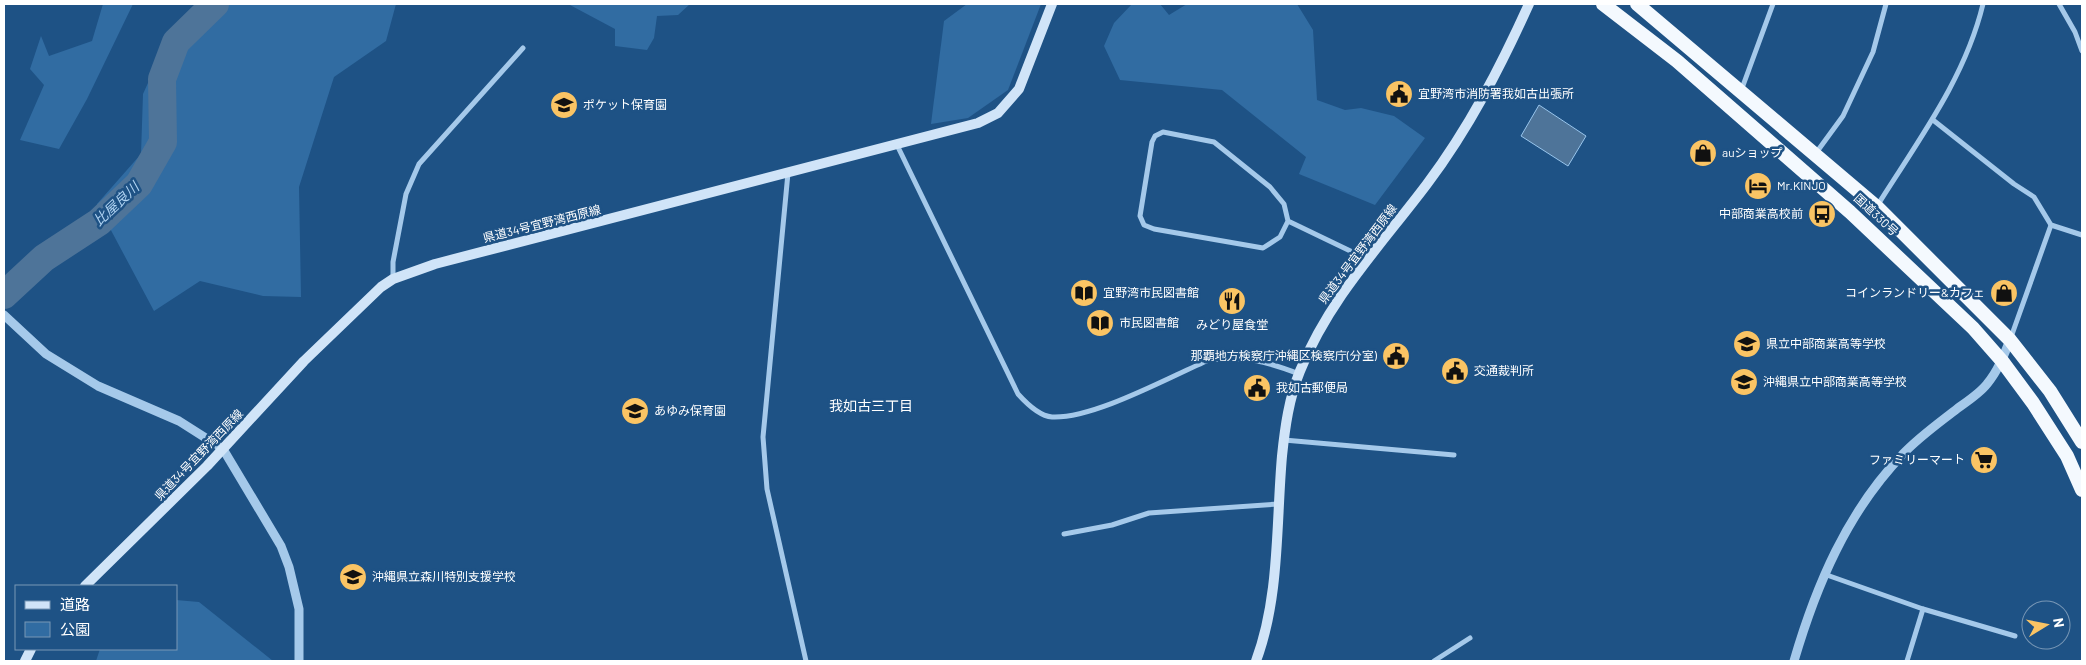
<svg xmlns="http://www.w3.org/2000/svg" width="2086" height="665" viewBox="0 0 2086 665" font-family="Barlow,'Noto Sans JP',sans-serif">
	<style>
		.green { fill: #316ca2 }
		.water { fill: #4e7499; stroke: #98c5ec }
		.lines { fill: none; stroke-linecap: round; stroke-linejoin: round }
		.river { stroke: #4e7499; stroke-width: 28 }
		.minor { stroke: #a5c9ea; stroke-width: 5 }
		.tertiary { stroke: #a5c9ea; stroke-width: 9 }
		.secondary { stroke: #d0e4f8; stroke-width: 10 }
		.trunk { stroke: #f4f9fe; stroke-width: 14 }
		.labels { text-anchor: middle; stroke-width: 5; stroke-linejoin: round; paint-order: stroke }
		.poi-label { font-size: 12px; fill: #fff; stroke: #1e5285; text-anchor: start }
		.street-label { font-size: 12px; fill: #fff; stroke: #1e5285 }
		.water-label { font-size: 14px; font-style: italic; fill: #b0d3f2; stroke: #1e5285 }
		.neighbourhood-label { font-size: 14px; fill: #fff; stroke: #1e5285 }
	</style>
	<rect width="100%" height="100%" fill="#1e5285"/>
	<g class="green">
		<polygon points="103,4 133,4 87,99 59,149 20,140 44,85 30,69 41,36 49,56 92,41"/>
		<polygon points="209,4 396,4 386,41 334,77 299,187 301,297 263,296 200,281 154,311 97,204 141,154 143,94 166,43"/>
		<polygon points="571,4 690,4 678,15 657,16 654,38 647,50 615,46 615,29 570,5"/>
		<polygon points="967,4 1041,4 1008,90 968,118 931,124 944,21"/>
		<polygon points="1132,4 1160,4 1169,15 1187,4 1297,4 1313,30 1317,100 1345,110 1361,108 1394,116 1425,138 1375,205 1299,174 1306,157 1222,90 1120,80 1104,46 1114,23"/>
		<polygon points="176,600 199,602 273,661 96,661 100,649 176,649"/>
	</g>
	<polygon class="water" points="1539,105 1586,136 1568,166 1521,136"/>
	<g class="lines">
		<polyline class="river" points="4,295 44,258 99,222 139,184 163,142 162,79 176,42 215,4"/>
		<g class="minor">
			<polyline points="2059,4 2075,32 2082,51"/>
			<polyline points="1741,91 1773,4"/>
			<polyline points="1933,120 2014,184 2034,197 2051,225 2082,235"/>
			<path d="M897 145 1018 394C1027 404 1039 416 1052 417 1094 419 1169 377 1209 360 1242 355 1268 362 1299 374"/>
			<polyline points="1816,153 1843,116 1873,52 1886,4"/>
			<polyline points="788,173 763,437 767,489 806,661"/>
			<path d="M1877 206C1917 142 1965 79 1983 4"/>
			<polyline points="1288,221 1284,204 1270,187 1214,142 1163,132 1155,136 1152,142 1140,216 1144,225 1154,229 1263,248 1280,237 1288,221 1367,259"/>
			<polyline points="393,278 393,262 406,194 419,164 523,48"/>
			<polyline points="2010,340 2051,225"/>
			<polyline points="1284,440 1454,455"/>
			<polyline points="1064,534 1112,525 1149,513 1278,504"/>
			<polyline points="1824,574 1923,609 1907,661"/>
			<polyline points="1923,609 2015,636"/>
			<polyline points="1434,661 1470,638"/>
		</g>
		<g class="tertiary">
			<polyline points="4,315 46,354 98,386 179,421 223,449 281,546 289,567 299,609 299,661"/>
			<path d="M1794 661C1816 586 1847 512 1903 454 1919 437 1939 423 1958 408 1968 401 1980 393 1987 384 1998 371 2004 355 2010 340"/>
		</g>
		<g class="secondary">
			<polyline points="85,586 207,466 304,361 381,287 393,279 435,264 978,123 998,113 1019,89 1052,4"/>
			<polyline points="25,661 31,649"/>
			<path d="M1256 661C1280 597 1276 524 1282 456 1285 427 1289 398 1300 371 1329 299 1381 245 1427 184 1469 128 1500 68 1529 4"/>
		</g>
		<g class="trunk">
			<polyline points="1603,4 1677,61 1850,212 1973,328 2002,361 2033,403 2067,456 2082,490"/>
			<polyline points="1637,4 1877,207 2010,340 2050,391 2082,442"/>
		</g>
	</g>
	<defs>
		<g id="civic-disc" transform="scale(1.4375)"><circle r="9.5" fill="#fac464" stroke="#1e5285"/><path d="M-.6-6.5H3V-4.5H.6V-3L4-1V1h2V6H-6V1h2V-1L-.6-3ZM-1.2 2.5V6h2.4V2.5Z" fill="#111"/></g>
		<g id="school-disc" transform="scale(1.4375)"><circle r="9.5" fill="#fac464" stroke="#1e5285"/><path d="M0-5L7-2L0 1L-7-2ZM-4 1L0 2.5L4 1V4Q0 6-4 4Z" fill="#111"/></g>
		<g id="shop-disc" transform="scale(1.4375)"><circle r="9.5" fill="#fac464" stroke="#1e5285"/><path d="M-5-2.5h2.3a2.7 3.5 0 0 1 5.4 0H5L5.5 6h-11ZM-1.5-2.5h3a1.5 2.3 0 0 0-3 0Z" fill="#111"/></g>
		<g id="hotel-disc" transform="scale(1.4375)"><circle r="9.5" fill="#fac464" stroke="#1e5285"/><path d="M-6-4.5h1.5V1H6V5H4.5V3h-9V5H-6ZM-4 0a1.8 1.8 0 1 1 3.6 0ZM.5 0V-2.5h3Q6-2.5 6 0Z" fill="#111"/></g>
		<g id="bus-disc" transform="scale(1.4375)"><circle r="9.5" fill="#fac464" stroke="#1e5285"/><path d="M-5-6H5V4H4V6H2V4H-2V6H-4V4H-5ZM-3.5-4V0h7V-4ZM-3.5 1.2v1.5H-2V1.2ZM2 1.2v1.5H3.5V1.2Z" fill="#111"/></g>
		<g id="library-disc" transform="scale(1.4375)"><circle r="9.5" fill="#fac464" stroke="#1e5285"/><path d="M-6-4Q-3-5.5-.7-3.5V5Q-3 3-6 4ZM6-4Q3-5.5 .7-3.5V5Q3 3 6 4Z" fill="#111"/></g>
		<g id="restaurant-disc" transform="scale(1.4375)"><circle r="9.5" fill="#fac464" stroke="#1e5285"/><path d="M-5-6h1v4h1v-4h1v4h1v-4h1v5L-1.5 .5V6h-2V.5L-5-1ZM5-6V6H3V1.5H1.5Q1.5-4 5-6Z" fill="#111"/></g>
		<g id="supermarket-disc" transform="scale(1.4375)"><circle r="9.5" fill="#fac464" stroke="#1e5285"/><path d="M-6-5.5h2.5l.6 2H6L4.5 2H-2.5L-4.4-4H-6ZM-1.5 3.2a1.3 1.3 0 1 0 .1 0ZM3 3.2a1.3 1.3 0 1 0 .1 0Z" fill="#111"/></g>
	</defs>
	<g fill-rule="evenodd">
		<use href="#civic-disc" x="1399" y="94"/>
		<use href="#school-disc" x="564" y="105"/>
		<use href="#shop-disc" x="1703" y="153"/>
		<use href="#hotel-disc" x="1758" y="186"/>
		<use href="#bus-disc" x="1822" y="214"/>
		<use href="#library-disc" x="1084" y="293"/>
		<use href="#shop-disc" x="2004" y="293"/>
		<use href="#restaurant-disc" x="1232" y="301"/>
		<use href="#library-disc" x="1100" y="323"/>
		<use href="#school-disc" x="1747" y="344"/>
		<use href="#civic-disc" x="1396" y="356"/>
		<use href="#civic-disc" x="1455" y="371"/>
		<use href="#school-disc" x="1744" y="382"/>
		<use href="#civic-disc" x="1257" y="388"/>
		<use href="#school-disc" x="635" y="411"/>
		<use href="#supermarket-disc" x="1984" y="460"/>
		<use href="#school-disc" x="353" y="577"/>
	</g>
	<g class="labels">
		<g class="poi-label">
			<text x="1418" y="98">宜野湾市消防署我如古出張所</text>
			<text x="583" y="109">ポケット保育園</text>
			<text x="1722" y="157">auショップ</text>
			<text x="1777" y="190">Mr.KINJO</text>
			<text x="1803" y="218" text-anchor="end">中部商業高校前</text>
			<text x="1103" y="297">宜野湾市民図書館</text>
			<text x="1985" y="297" text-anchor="end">コインランドリー&amp;カフェ</text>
			<text x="1119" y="327">市民図書館</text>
			<text x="1232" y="329" text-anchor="middle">みどり屋食堂</text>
			<text x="1766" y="348">県立中部商業高等学校</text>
			<text x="1377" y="360" text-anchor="end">那覇地方検察庁沖縄区検察庁(分室)</text>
			<text x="1474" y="375">交通裁判所</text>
			<text x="1763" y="386">沖縄県立中部商業高等学校</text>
			<text x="1276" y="392">我如古郵便局</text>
			<text x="654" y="415">あゆみ保育園</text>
			<text x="1965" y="464" text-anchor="end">ファミリーマート</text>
			<text x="372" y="581">沖縄県立森川特別支援学校</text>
		</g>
		<g class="street-label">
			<text transform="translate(1876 215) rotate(43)" y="4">国道330号</text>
			<text transform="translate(542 224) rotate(-14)" y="4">県道34号宜野湾西原線</text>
			<text transform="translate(1358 254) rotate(-53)" y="4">県道34号宜野湾西原線</text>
			<text transform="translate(199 455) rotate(-46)" y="4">県道34号宜野湾西原線</text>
		</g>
		<g class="water-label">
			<text transform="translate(116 204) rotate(-43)" y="5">比屋良川</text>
		</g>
		<g class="neighbourhood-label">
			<text x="871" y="411">我如古三丁目</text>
		</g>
	</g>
	<rect width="2086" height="665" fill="none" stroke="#ffffff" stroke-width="10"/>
	<rect x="15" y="585" width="162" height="65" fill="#1e5285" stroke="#7897b6"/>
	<rect x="25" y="601" width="25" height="8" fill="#d0e4f8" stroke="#7897b6"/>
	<text x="60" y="610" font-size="15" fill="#ffffff">道路</text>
	<rect x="25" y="622" width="25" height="15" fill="#316ca2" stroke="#7897b6"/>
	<text x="60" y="635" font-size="15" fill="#ffffff">公園</text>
	<g transform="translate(2046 625) rotate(80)"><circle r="24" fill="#1e5285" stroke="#7897b6"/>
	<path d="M0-4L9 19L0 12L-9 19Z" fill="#fac464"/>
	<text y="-8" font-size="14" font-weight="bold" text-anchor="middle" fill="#ffffff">N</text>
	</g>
</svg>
